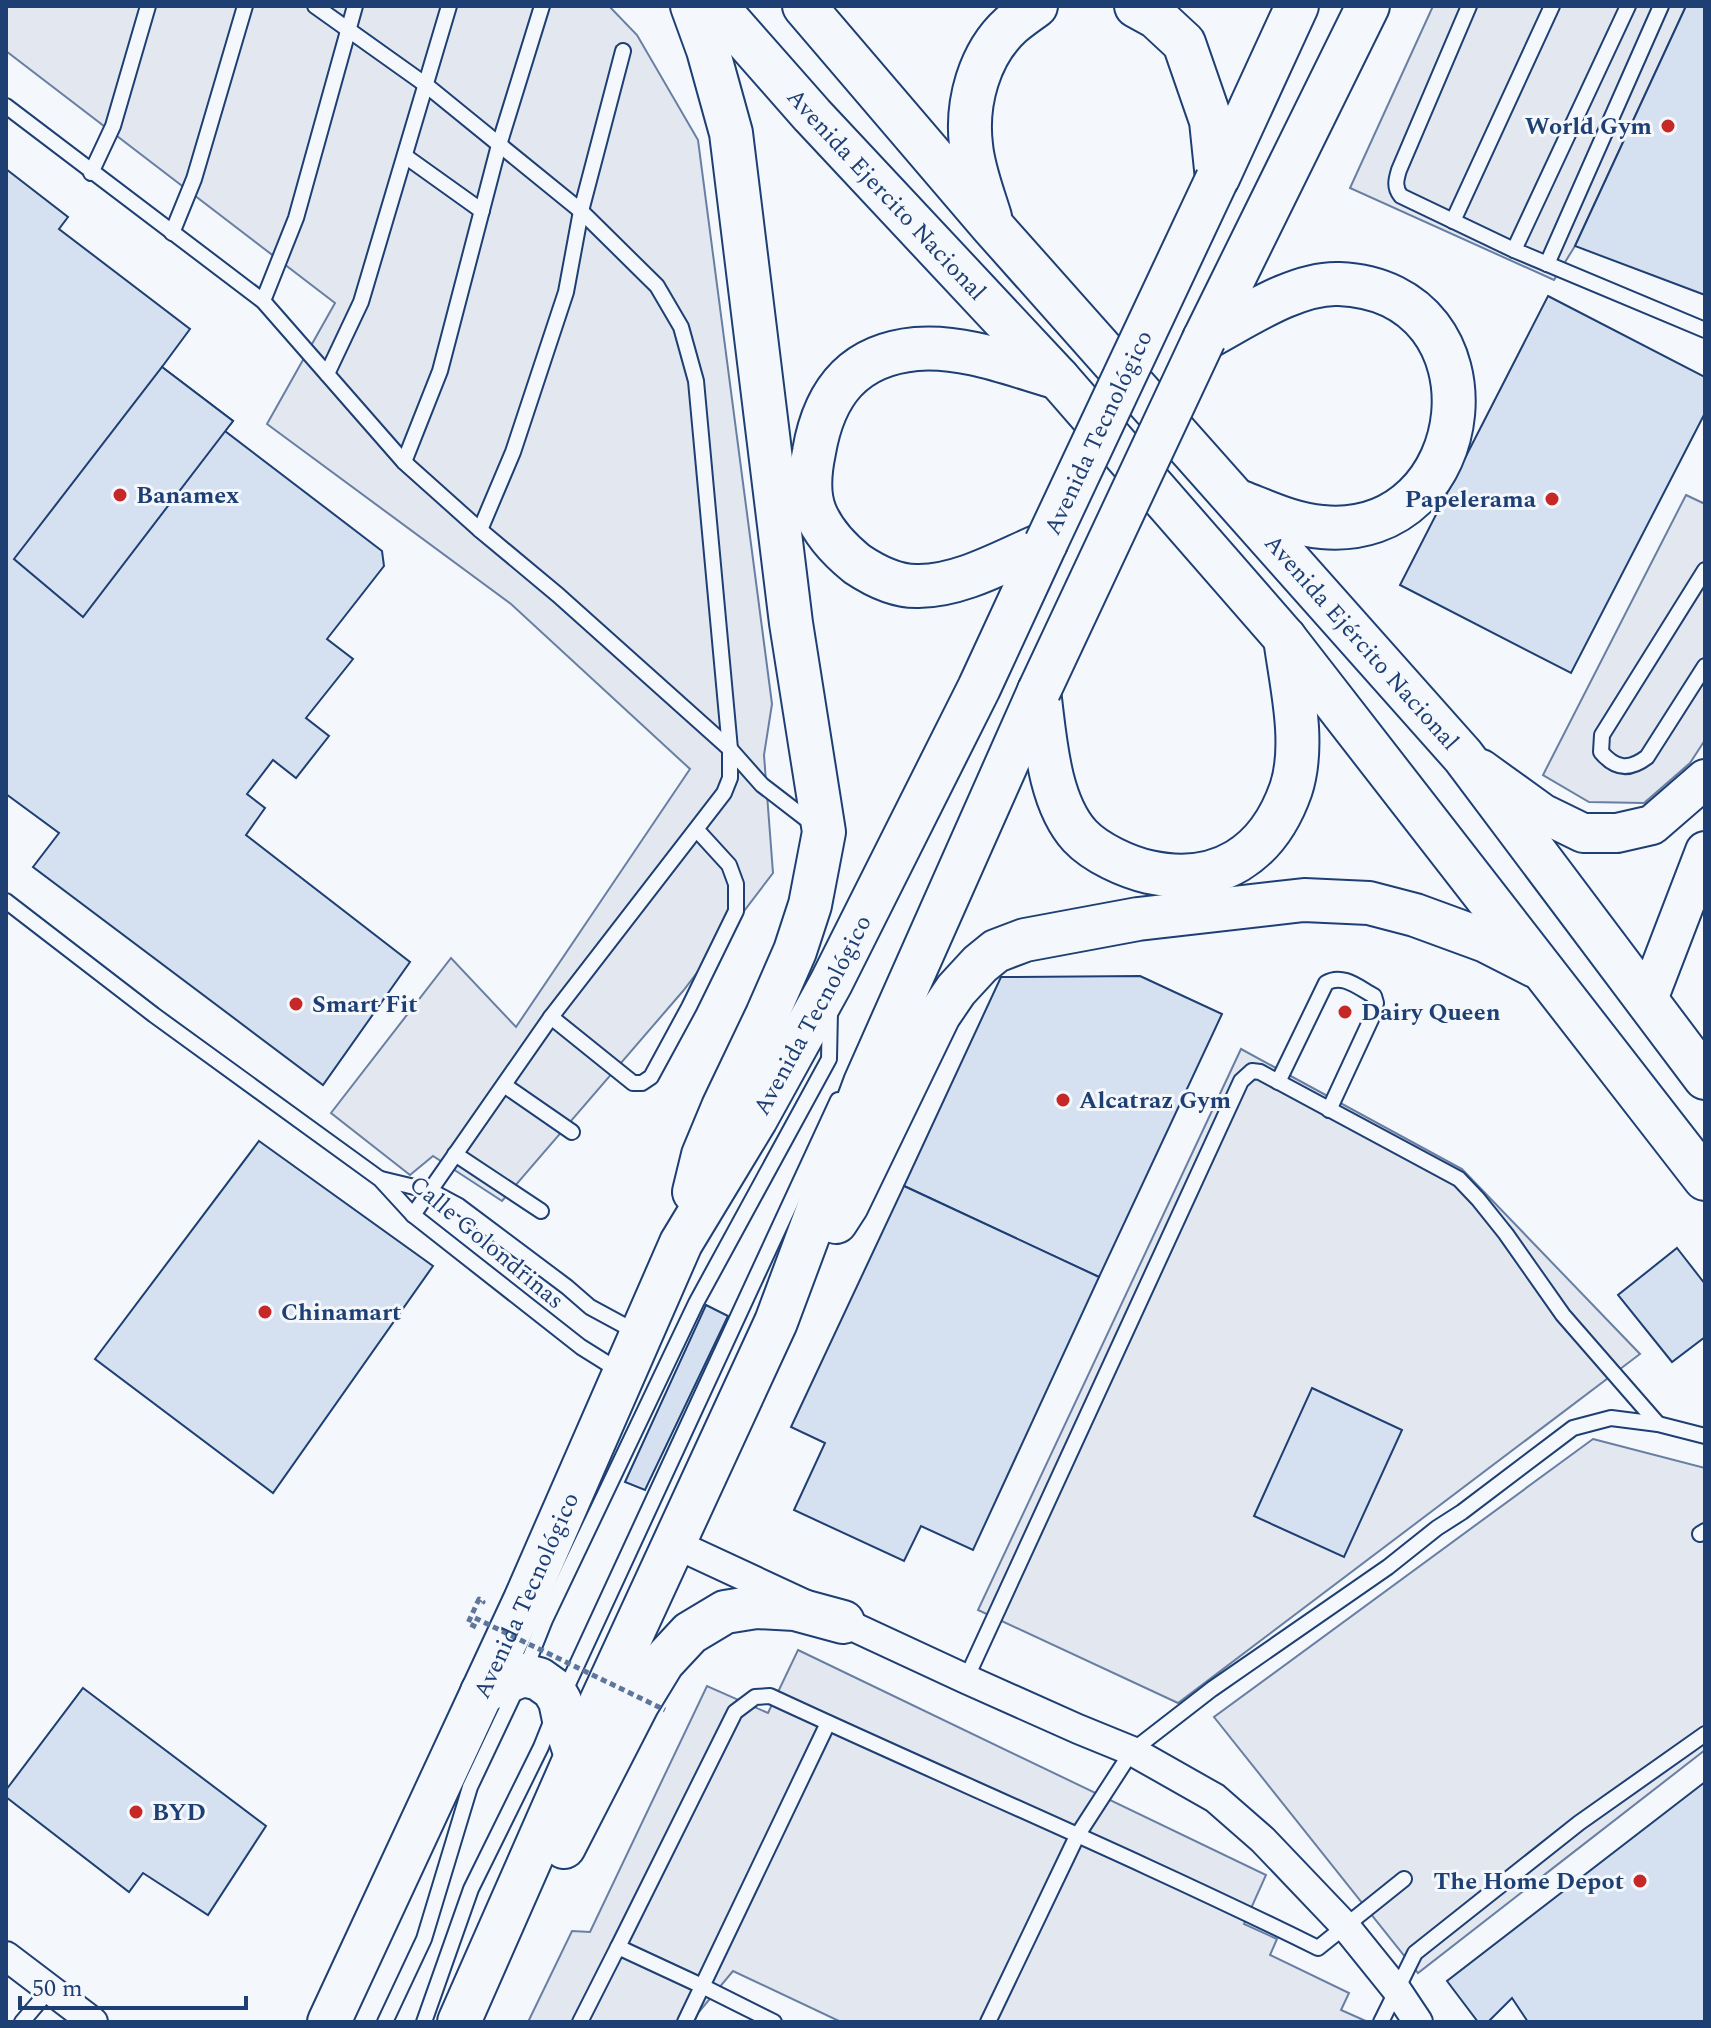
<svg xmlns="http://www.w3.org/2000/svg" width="1711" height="2028" viewBox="0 0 1711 2028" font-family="Spectral,serif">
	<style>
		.parking { fill: #e3e8f0; stroke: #687fa3; stroke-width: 2 }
		.building { fill: #d5e0f0; stroke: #1d3f73; stroke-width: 2 }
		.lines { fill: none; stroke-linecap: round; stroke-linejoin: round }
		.lane-casing { stroke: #1d3f73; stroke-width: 18 }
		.street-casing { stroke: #1d3f73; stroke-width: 32 }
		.secondary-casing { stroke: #1d3f73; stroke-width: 42 }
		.primary-casing { stroke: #1d3f73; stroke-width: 46 }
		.path { stroke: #5e769c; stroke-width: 5; stroke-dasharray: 6 4; stroke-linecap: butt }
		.lane { stroke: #f4f7fb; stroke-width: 14 }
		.street { stroke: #f4f7fb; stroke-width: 28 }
		.secondary { stroke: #f4f7fb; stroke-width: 38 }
		.primary { stroke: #f4f7fb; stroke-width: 42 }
		.primary-bridge-casing { stroke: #1d3f73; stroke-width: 46; stroke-linecap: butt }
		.path-bridge { stroke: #5e769c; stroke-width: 5; stroke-dasharray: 6 4; stroke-linecap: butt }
		.primary-bridge { stroke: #f4f7fb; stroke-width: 42 }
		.poi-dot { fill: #c62828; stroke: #f4f7fb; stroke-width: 3 }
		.labels { text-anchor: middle; stroke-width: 6; stroke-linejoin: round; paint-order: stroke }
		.poi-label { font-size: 24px; font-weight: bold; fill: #1d3f73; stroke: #f4f7fb; text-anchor: start }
		.street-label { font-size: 24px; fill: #1d3f73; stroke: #f4f7fb }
	</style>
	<rect width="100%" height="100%" fill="#f4f7fb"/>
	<g class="parking">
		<polygon points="6,6 609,6 637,35 698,140 772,704 764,755 773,873 683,991 502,1201 433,1156 410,1175 331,1113 451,958 516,1027 690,769 511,604 267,424 335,303 6,51"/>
		<polygon points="1433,6 1686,6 1575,246 1554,280 1350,188"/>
		<polygon points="1686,495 1705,504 1705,740 1690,763 1644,803 1589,802 1543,775"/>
		<polygon points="1241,1049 1462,1169 1640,1354 1178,1703 978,1610"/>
		<polygon points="1593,1439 1705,1468 1705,1750 1418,1973 1214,1717"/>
		<polygon points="798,1650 1266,1875 1244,1924 1277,1939 1270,1955 1349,1993 1341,2010 1368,2022 841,2022 733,1971 698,2013 694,2022 528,2022 572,1931 590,1932 707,1686 768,1713"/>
	</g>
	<g class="building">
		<polygon points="1686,6 1705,6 1705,295 1575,246"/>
		<polygon points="6,169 68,217 59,229 190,329 162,367 233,421 225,431 382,551 384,566 327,639 353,659 306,718 329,736 296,778 273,760 247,794 265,808 246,835 410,962 323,1085 33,867 59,833 6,794"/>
		<polygon points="1548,296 1705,377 1705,413 1571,673 1400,585"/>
		<polygon points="162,367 233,421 83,617 14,559"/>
		<polygon points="1140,976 1222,1014 1099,1277 904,1186 1001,977"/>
		<polygon points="259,1141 433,1266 273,1493 95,1359"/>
		<polygon points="904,1186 1099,1277 973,1550 921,1526 904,1561 794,1510 825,1443 791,1427"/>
		<polygon points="1677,1248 1705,1284 1705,1337 1672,1362 1618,1295"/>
		<polygon points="706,1305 728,1316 645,1490 625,1482"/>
		<polygon points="1312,1388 1402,1430 1344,1557 1254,1516"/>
		<polygon points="83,1688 266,1826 208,1915 143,1873 129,1892 6,1797 6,1790"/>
		<polygon points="1705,1782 1705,2022 1528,2022 1512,1998 1488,2022 1478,2022 1447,1981"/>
	</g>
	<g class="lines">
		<g class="lane-casing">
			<g id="lane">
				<polyline points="315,6 426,85 581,211 657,286 681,327 696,381 730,749"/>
				<path d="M1469 6 1399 170C1396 180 1394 187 1401 196L1514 250 1705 330"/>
				<polyline points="6,106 263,301 404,462 480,530 558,595 730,749"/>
				<polyline points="405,156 482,211"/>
				<polyline points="91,173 113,126 148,6"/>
				<polyline points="1453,221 1552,6"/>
				<polyline points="172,233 194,179 245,6"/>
				<polyline points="1514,250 1628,6"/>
				<polyline points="1547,264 1661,6"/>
				<polyline points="263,301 296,218 355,6"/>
				<polyline points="327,374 361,302 449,6"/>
				<polyline points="404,462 440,371 499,145 542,6"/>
				<polyline points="480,530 513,452 566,292 581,211 623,51"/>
				<path d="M1705 570 1602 735 1601 752C1616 770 1630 770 1647 757L1705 666"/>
				<polyline points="6,901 154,1015 380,1179 413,1215 581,1347 621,1372"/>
				<polyline points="551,1017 633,1083 642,1083 651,1077 689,1007 736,911 736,884 729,865 697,830"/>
				<path d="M1278 1082 1326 983C1343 973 1359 988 1374 996L1376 1003 1374 1013 1329 1110"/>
				<polyline points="504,1085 572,1132"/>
				<polyline points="455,1154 541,1211"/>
				<polyline points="381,1179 431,1191 459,1206 567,1287 590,1307 638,1333"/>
				<polyline points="413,1215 551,1017 724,793 730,778 730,749 762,785 814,825"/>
				<polyline points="1700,1534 1705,1531"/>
				<polyline points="966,1679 1241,1081 1252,1071 1260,1072 1459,1179 1478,1199 1506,1234 1563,1315 1658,1424"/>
				<polyline points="563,1695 838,1100"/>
				<path d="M618 1947 735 1712 755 1697 770 1696C953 1781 1138 1859 1318 1948L1404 1879"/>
				<polyline points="22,2022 50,1989"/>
				<polyline points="385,2022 424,1939 470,1787 523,1675 545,1620 696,1303 829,1059 830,1011"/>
				<polyline points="424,2022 471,1889 541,1747 553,1717"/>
				<polyline points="580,2022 618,1947 702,1986 774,2022"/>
				<polyline points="685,2022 828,1723"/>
				<polyline points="988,2022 1077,1836 1132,1751 1212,1689 1388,1567 1437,1528 1462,1512 1573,1428 1611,1418 1658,1424 1705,1436"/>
				<polyline points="1381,2022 1415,1953 1579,1823 1705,1734"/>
			</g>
		</g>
		<g class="street-casing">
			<g id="street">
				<polyline points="673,1543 966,1679 1078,1729 1132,1751 1215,1798 1263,1840 1346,1927 1396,1989 1418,2022"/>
				<polyline points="6,1956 93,2022"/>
			</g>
		</g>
		<g class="secondary-casing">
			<g id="secondary">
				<polyline points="1481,769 1542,813 1583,833 1617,833 1652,825 1705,779"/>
				<polyline points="1647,1002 1705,851"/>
			</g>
		</g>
		<g class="primary-casing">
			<g id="primary">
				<polyline points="692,6 708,50 731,133 791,623 824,832 810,905 795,951 767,1015 723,1107 703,1155 694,1192"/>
				<path id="s1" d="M716 6 812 115 1059 379 1284 637 1705 1179"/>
				<path id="s2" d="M804 6 992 226 1463 756 1705 1078"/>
				<polyline points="1136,6 1156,17 1184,43 1211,121 1217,179"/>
				<polyline points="1218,178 1297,6"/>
				<path d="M990 217C983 194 973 169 971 145 966 103 979 54 1011 25 1019 18 1028 12 1036 6"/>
				<path d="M1204 339C1242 319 1295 282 1339 284 1508 291 1480 542 1322 527 1294 525 1267 512 1241 502"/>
				<polyline points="1204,339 1368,6"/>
				<path d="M1046 543C1007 559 962 586 919 586 898 587 875 576 857 564 841 551 823 532 815 512 808 494 810 471 814 452 824 393 853 355 916 349 964 345 1013 365 1058 378"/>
				<path d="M1039 691C1045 736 1048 801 1080 836 1096 853 1127 867 1149 872 1218 887 1268 855 1291 789 1306 743 1291 684 1285 638"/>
				<polyline points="836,1222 847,1205 939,1015 956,990 980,964 996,951 1025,940 1138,919 1304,900 1369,903 1415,915 1486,941 1535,966"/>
				<polyline points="482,1692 523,1675 539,1679 553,1689 560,1701 564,1720 576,1756"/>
				<polyline points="564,1847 638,1703 663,1662 690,1633 725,1612 756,1607 795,1609 843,1622"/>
				<path id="s3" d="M329 2022 525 1600 681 1243 756 1119 831 983 979 688 1046 543"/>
				<polyline points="459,2022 576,1756 776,1322 865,1083 1039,691"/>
			</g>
		</g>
		<polyline class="path" points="476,1627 468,1623 479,1599 483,1602 482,1603"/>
		<use href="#lane" class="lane"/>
		<use href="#street" class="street"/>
		<use href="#secondary" class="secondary"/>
		<use href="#primary" class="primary"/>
		<g class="primary-bridge-casing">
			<g id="primary-bridge">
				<path id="s4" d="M1046 543 1217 179"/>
				<polyline points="1039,691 1204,339"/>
			</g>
		</g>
		<polyline class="path-bridge" points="475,1618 665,1710"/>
		<use href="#primary-bridge" class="primary-bridge"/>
	</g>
	<g class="poi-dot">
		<circle cx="1668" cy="126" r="8"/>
		<circle cx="120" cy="495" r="8"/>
		<circle cx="1552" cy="499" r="8"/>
		<circle cx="296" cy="1004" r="8"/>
		<circle cx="1345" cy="1012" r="8"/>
		<circle cx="1063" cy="1100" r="8"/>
		<circle cx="265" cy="1312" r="8"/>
		<circle cx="136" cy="1812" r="8"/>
		<circle cx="1640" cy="1881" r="8"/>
	</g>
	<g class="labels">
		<g class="poi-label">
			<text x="1652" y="134" text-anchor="end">World Gym</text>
			<text x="136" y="503">Banamex</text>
			<text x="1536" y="507" text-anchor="end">Papelerama</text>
			<text x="312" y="1012">Smart Fit</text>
			<text x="1361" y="1020">Dairy Queen</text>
			<text x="1079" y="1108">Alcatraz Gym</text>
			<text x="281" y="1320">Chinamart</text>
			<text x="152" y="1820">BYD</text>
			<text x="1624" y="1889" text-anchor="end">The Home Depot</text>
		</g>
		<g class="street-label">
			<text dy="8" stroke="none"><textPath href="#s1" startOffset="254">Avenida Ejercito Nacional</textPath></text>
			<text dy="8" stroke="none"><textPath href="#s4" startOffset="122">Avenida Tecnológico</textPath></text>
			<text dy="8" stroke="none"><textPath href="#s2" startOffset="846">Avenida Ejército Nacional</textPath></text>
			<text dy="8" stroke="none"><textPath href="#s3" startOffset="1118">Avenida Tecnológico</textPath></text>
			<text transform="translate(487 1242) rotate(40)" y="8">Calle Golondrinas</text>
			<text dy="8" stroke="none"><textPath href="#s3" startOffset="470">Avenida Tecnológico</textPath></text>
		</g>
	</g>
	<rect width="1711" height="2028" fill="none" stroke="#1d3f73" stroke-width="16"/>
	<path d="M20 1996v12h226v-12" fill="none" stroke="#1d3f73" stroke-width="4"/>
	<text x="32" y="1996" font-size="24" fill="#1d3f73" stroke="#f4f7fb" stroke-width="6" paint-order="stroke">50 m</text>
</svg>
